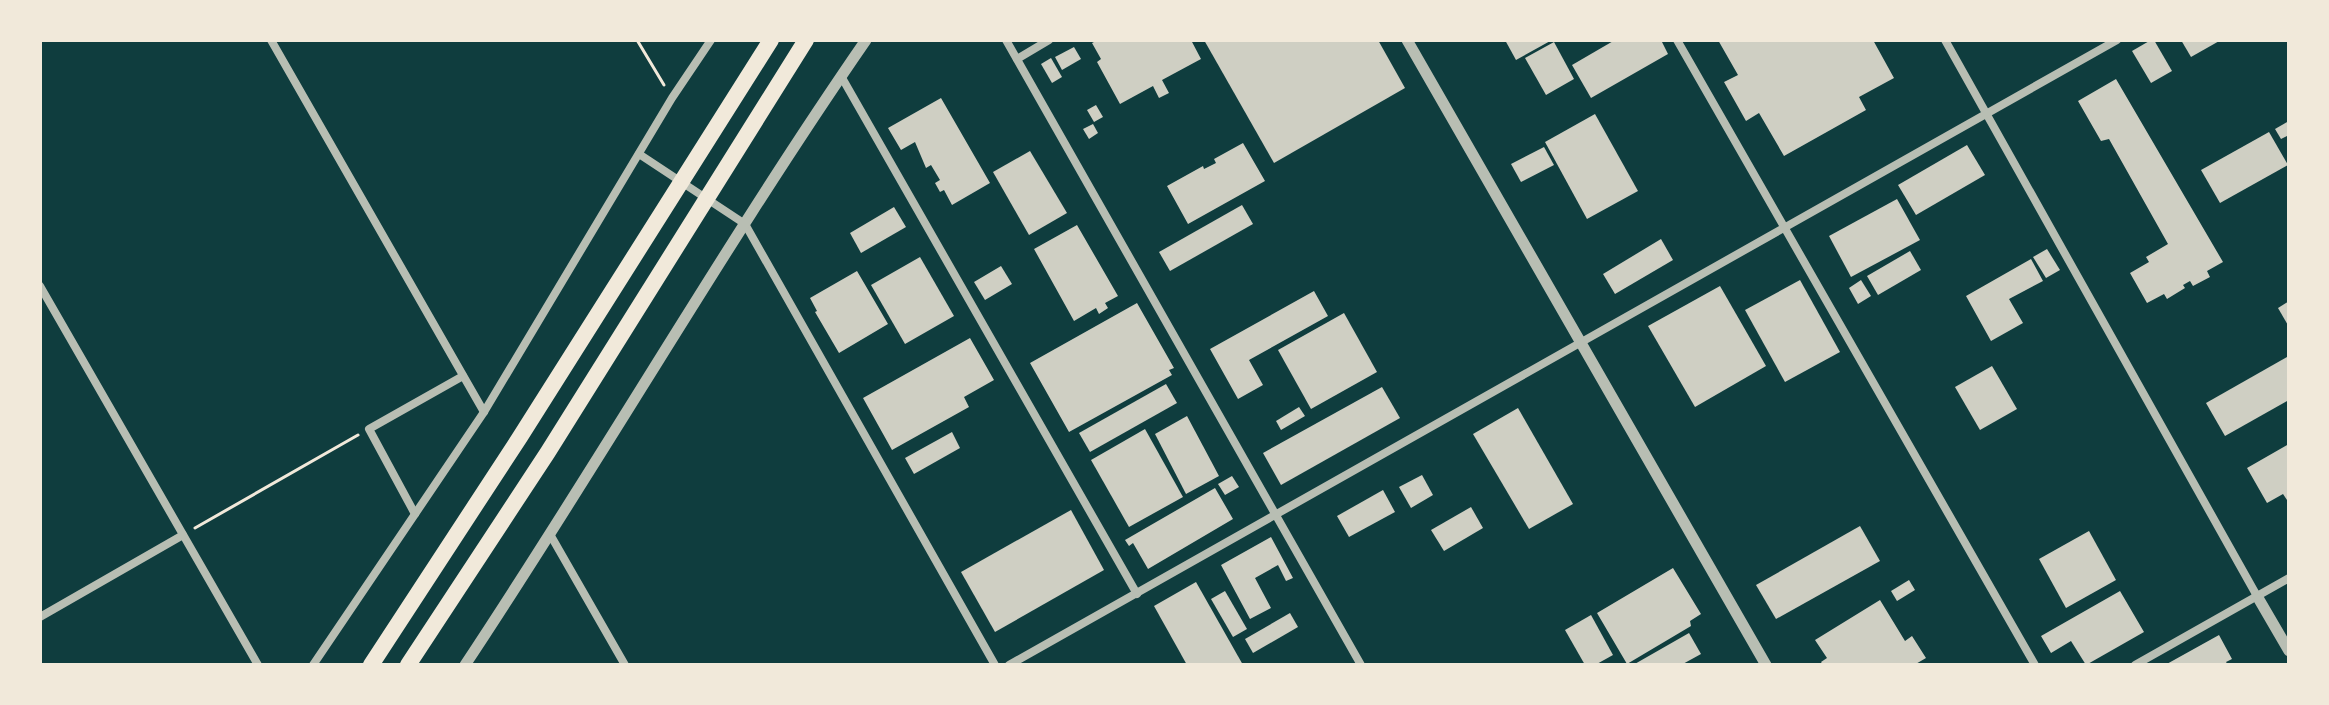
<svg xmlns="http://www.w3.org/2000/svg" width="2329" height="705" viewBox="0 0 2329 705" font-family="'PT Sans Narrow',sans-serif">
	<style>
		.building { fill: #cfcfc3 }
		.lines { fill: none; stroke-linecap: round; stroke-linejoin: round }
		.path { stroke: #f1e9da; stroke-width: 3 }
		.minor { stroke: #b8beb3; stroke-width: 8 }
		.tertiary { stroke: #b8beb3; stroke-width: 11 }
		.motorway { stroke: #f1e9da; stroke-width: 16 }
	</style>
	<rect width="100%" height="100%" fill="#0f3d3e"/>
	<g class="building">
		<polygon points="1098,40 1191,40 1201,59 1162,80 1169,93 1159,98 1153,86 1120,104 1097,62 1101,59 1092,43"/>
		<polygon points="1204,40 1378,40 1405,88 1274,163"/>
		<polygon points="1505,40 1552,40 1516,60"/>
		<polygon points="1615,40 1661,40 1668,54 1591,98 1572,65"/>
		<polygon points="1718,40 1873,40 1894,78 1859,97 1866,110 1784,156 1759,113 1746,121 1724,82 1738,75"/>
		<polygon points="2151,40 2154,40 2172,71 2151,83 2132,51"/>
		<polygon points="2181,40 2221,40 2191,57"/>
		<polygon points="1554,42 1574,79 1546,95 1525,58"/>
		<polygon points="1074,47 1081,59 1062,70 1055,57"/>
		<polygon points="1051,58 1062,77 1052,83 1041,64"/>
		<polygon points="2116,79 2223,262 2207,271 2210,277 2193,286 2190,281 2183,285 2185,288 2167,299 2164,294 2147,303 2130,273 2149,262 2146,257 2168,244 2109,139 2101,141 2078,101"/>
		<polygon points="941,98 990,183 952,205 944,190 940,192 935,183 940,180 931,165 926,168 915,142 901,150 888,128"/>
		<polygon points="1096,105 1103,117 1094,122 1087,110"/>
		<polygon points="1595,114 1638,191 1587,219 1545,142"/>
		<polygon points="2289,121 2289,135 2281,139 2275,129"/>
		<polygon points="1093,124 1098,133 1089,139 1083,129"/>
		<polygon points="2269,132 2288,165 2220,203 2201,170"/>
		<polygon points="1243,143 1265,181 1188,224 1167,186 1203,166 1204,169 1216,163 1214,159"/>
		<polygon points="1967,145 1985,175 1916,215 1898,185"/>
		<polygon points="1544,147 1554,165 1521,182 1511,164"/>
		<polygon points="1030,151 1067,213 1029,235 993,172"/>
		<polygon points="1897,199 1920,240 1851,277 1829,236"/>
		<polygon points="1242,205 1253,224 1170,271 1159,252"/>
		<polygon points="894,207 906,227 861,253 850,233"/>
		<polygon points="1077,225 1118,296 1105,303 1108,308 1099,314 1096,308 1074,321 1034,249"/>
		<polygon points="1661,239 1673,260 1615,294 1603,274"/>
		<polygon points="2047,249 2060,270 2046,278 2033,257"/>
		<polygon points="1910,251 1921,270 1878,295 1867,276"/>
		<polygon points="920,257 954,316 905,344 871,285"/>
		<polygon points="2031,259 2043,281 2009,299 2023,323 1991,341 1966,296"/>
		<polygon points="1001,266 1012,284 985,300 974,282"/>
		<polygon points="857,271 888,324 839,353 815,312 817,311 810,298"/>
		<polygon points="1800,280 1840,352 1785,382 1745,310"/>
		<polygon points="1861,280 1871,296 1858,304 1849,288"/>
		<polygon points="1720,286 1766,366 1695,407 1648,326"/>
		<polygon points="1314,291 1328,316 1249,360 1263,385 1238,399 1210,349"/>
		<polygon points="2289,301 2289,327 2278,308"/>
		<polygon points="1137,303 1174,368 1169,370 1172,375 1069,432 1030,363"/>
		<polygon points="1344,313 1377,372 1311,409 1278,350"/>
		<polygon points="970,338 994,380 964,397 969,407 892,450 863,398"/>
		<polygon points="2287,357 2289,400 2225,436 2206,403"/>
		<polygon points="1992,366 2017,409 1980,430 1955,387"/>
		<polygon points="1166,384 1177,403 1090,452 1079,433"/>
		<polygon points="1382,387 1400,418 1281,485 1263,453"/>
		<polygon points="1299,407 1305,416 1281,430 1276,421"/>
		<polygon points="1518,408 1573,504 1529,529 1473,434"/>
		<polygon points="1187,416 1219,476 1186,494 1155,434"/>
		<polygon points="1145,429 1183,497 1129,527 1091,460"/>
		<polygon points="952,432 960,448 914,474 905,458"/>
		<polygon points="2289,444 2289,503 2283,494 2267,503 2247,468"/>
		<polygon points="1422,475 1433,495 1411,508 1399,487"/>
		<polygon points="1232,476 1239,487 1225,495 1218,484"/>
		<polygon points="1215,488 1233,519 1148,569 1133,543 1129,546 1125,540"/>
		<polygon points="1383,490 1395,512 1349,537 1337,516"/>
		<polygon points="1471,507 1483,528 1444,551 1431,530"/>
		<polygon points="1071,510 1104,570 995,632 961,572"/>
		<polygon points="1860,526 1880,561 1776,619 1756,585"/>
		<polygon points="2089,531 2116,580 2066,608 2039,559"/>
		<polygon points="1271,537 1293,578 1286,581 1278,565 1255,578 1271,608 1250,619 1221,565"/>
		<polygon points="1673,568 1701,614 1690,621 1691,626 1627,664 1597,613"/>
		<polygon points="1909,580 1915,590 1897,601 1891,591"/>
		<polygon points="1196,582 1243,665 1187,665 1154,606"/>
		<polygon points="1225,591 1247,629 1233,637 1211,599"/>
		<polygon points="2120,591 2144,632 2086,665 2071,641 2051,653 2041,636"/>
		<polygon points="1880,600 1905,641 1912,636 1926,658 1914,665 1823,665 1821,662 1827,658 1815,640"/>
		<polygon points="1290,613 1298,627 1253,653 1245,639"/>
		<polygon points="1591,615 1613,655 1595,665 1585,665 1565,630"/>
		<polygon points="1689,633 1701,654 1681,665 1633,665"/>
		<polygon points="2219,635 2232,659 2226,662 2228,665 2165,665"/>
	</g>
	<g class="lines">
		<g class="path">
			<polyline points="637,40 664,85"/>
			<polyline points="195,528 358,435"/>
		</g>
		<g class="minor">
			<polyline points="271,40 484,412"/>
			<polyline points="1006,40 1361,665"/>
			<polyline points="1677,40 2035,665"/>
			<polyline points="1945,40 2257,596"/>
			<polyline points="1017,59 1049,40"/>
			<polyline points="841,76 1137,594"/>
			<polyline points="639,154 745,224 995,665"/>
			<polyline points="40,286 258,665"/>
			<polyline points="415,514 369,429 463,376"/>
			<polyline points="551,536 625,665"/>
			<polyline points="40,617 183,535"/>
			<polyline points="313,665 484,412 672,98 711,40"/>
			<polyline points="1009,665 2117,40"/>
			<polyline points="2135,665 2289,578"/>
		</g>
		<g class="tertiary">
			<polyline points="1407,40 1766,665"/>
			<polyline points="2257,596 2289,651"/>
			<path d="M465 665C602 459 725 244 866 40"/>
		</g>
		<g class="motorway">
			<polyline points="371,665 520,437 771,40"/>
			<polyline points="408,665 548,452 806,40"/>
		</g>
	</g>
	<rect width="2329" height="705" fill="none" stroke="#f1e9da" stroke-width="84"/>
</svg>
